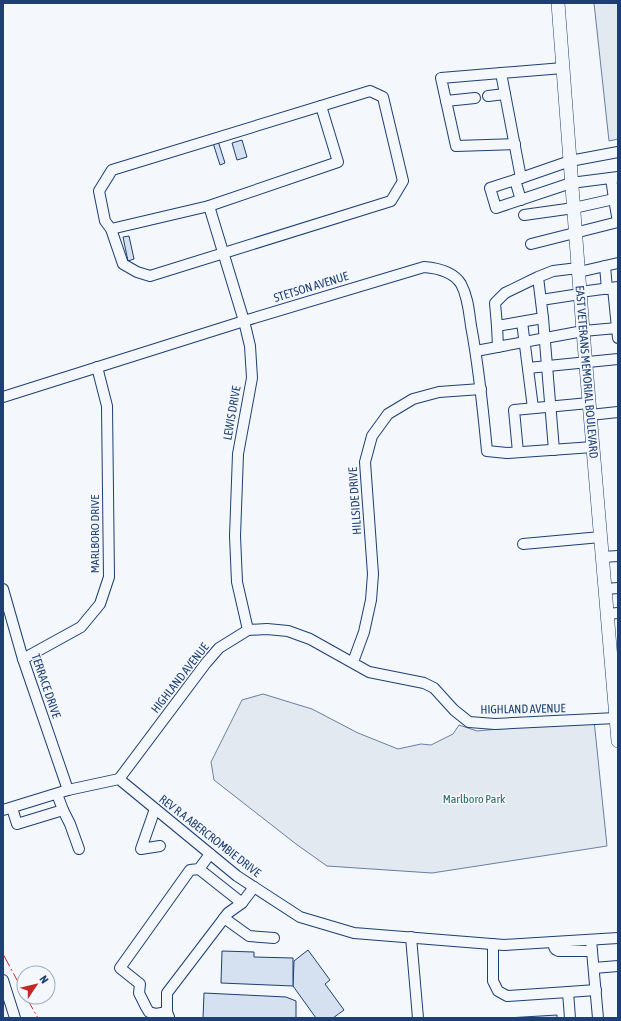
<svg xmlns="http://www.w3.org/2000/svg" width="621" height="1021" viewBox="0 0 621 1021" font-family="'Asap Condensed',sans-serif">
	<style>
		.green { fill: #e3e9f0; stroke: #687fa3 }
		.building { fill: #d5e0f0; stroke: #1d3f73 }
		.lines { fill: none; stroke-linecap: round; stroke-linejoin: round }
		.minor-casing { stroke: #1d3f73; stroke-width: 12 }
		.major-casing { stroke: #1d3f73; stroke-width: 14 }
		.minor { stroke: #f4f7fb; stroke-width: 10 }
		.major { stroke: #f4f7fb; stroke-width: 13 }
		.power { stroke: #c62828; stroke-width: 1; stroke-dasharray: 14 3 2 3; stroke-linecap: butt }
		.labels { text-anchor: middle; stroke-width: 3; stroke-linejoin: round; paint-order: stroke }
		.street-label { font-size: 12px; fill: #1d3f73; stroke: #f4f7fb }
		.park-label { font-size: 12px; fill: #2c6c60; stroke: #f4f7fb }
	</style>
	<rect width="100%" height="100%" fill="#f4f7fb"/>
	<g class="green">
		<polygon points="594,3 618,3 618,139 609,141"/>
		<polygon points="263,694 312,709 358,733 398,749 421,744 431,745 453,734 459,725 477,731 594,720 607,846 432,873 327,866 296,844 214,780 211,762 242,700"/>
	</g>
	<g class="building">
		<polygon points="242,140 247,157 237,160 232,143"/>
		<polygon points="218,141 225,163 220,165 213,143"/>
		<polygon points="129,236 134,259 128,261 123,237"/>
		<polygon points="308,950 330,980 325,984 344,1010 333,1018 316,1018 293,986 294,961"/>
		<polygon points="222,951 254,952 254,957 293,958 293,986 221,983"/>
		<polygon points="204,993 286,997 296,1001 296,1018 203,1018"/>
		<polygon points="557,1015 557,1018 507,1018"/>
	</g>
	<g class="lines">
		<g class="minor-casing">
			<g id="minor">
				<polyline points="501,73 521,178"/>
				<polygon points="370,91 383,97 403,181 391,201 150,276 137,272 123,264 111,229 105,221 99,191 112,170"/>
				<polyline points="488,96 505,94"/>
				<polyline points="446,101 475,98"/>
				<polyline points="515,144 456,146 441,78 563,68"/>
				<polyline points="618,152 570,161 521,178 490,188 496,208 571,183 618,177"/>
				<polyline points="611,178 614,199"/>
				<polyline points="515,180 521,200"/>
				<polyline points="209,206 244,321 250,346 252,378 238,454 235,536 237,582 248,630"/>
				<polyline points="524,215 574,208 614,199 618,222 531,244"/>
				<polyline points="111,229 209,206 338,162 321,106"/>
				<polyline points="605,266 607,289"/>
				<polyline points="579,272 618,263"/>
				<polyline points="538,277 505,293 495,303 497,326 543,318 538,277 553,271 578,268"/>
				<polyline points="613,288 617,328"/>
				<polyline points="580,292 618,287"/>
				<polyline points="541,300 580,294"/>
				<polyline points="543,318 554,450"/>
				<polyline points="522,322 533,408"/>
				<polyline points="497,326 498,347"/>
				<polyline points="476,351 583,331 617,328 618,338"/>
				<polyline points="528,368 618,359"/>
				<path d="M3 397 244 321 424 267C437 268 453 271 461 284 468 297 469 312 471 326 479 367 483 409 487 451L507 453 593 447"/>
				<polyline points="590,415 618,412"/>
				<polyline points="518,452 514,410 589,403"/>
				<polyline points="523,544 601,537"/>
				<polyline points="602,557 618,556"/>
				<polyline points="3,589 23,659 68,790"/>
				<polyline points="605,589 618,588"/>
				<polyline points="607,614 618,613"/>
				<polyline points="23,659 81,627 100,604 109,577 107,406 97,367"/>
				<polyline points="353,662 364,632 371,600 373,574 365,462 372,436 388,414 413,399 439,392 481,389"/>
				<polyline points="119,779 206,663 219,648 248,630 267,629 288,631 310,639 369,672 424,683 434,688 454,710 469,722 495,724 616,718"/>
				<polyline points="12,808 17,824 63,810 57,794"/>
				<polyline points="155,809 141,849 160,846"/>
				<polyline points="3,810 68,790 119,779 237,876 300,917 354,933 504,945 618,938"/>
				<polyline points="63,810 70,824 79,849"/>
				<polyline points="199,869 242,903"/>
				<polyline points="224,918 249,936 274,938"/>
				<polyline points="411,937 418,1018"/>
				<polyline points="591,940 598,1018"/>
				<path d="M553 942C554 947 554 950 559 951H592"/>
				<polyline points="493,944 493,981 498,991 507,996 568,992 570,1018"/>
				<polyline points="594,968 618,966"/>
				<polyline points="3,980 15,1018"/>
				<polyline points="568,992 596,990"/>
				<polyline points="167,1012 156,1014 149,1012 146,1007 139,993 140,984 120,968 190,870 199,869 210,854"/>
				<polyline points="169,1017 167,1012 167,993 228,913 242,903 254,887"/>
			</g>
		</g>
		<g class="major-casing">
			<g id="major">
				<path id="s1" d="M558 3 583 331 618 741"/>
			</g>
		</g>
		<use href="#minor" class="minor"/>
		<use href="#major" class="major"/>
		<g class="power">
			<polyline points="3,954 24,993"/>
			<polyline points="26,997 38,1018"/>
		</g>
	</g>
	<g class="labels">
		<g class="street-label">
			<text transform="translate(311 287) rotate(-17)" y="4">STETSON AVENUE</text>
			<text dy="4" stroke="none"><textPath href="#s1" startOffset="370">EAST VETERANS MEMORIAL BOULEVARD</textPath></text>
			<text transform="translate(232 413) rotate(-80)" y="4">LEWIS DRIVE</text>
			<text transform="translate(355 501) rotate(-94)" y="4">HILLSIDE DRIVE</text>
			<text transform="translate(95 534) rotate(-90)" y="4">MARLBORO DRIVE</text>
			<text transform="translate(180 678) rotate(-52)" y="4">HIGHLAND AVENUE</text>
			<text transform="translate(46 686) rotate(71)" y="4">TERRACE DRIVE</text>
			<text transform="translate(523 709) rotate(-1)" y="4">HIGHLAND AVENUE</text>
			<text transform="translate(210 836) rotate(38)" y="4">REV R A ABERCROMBIE DRIVE</text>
		</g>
		<g class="park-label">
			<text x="474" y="803">Marlboro Park</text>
		</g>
	</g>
	<rect width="621" height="1021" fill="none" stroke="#1d3f73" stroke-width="8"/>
	<g transform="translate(36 985) rotate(55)"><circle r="19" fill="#f4f7fb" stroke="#9eadc5"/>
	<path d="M0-3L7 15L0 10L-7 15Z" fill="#c62828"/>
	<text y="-6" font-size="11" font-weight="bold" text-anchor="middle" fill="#1d3f73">N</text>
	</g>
</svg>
